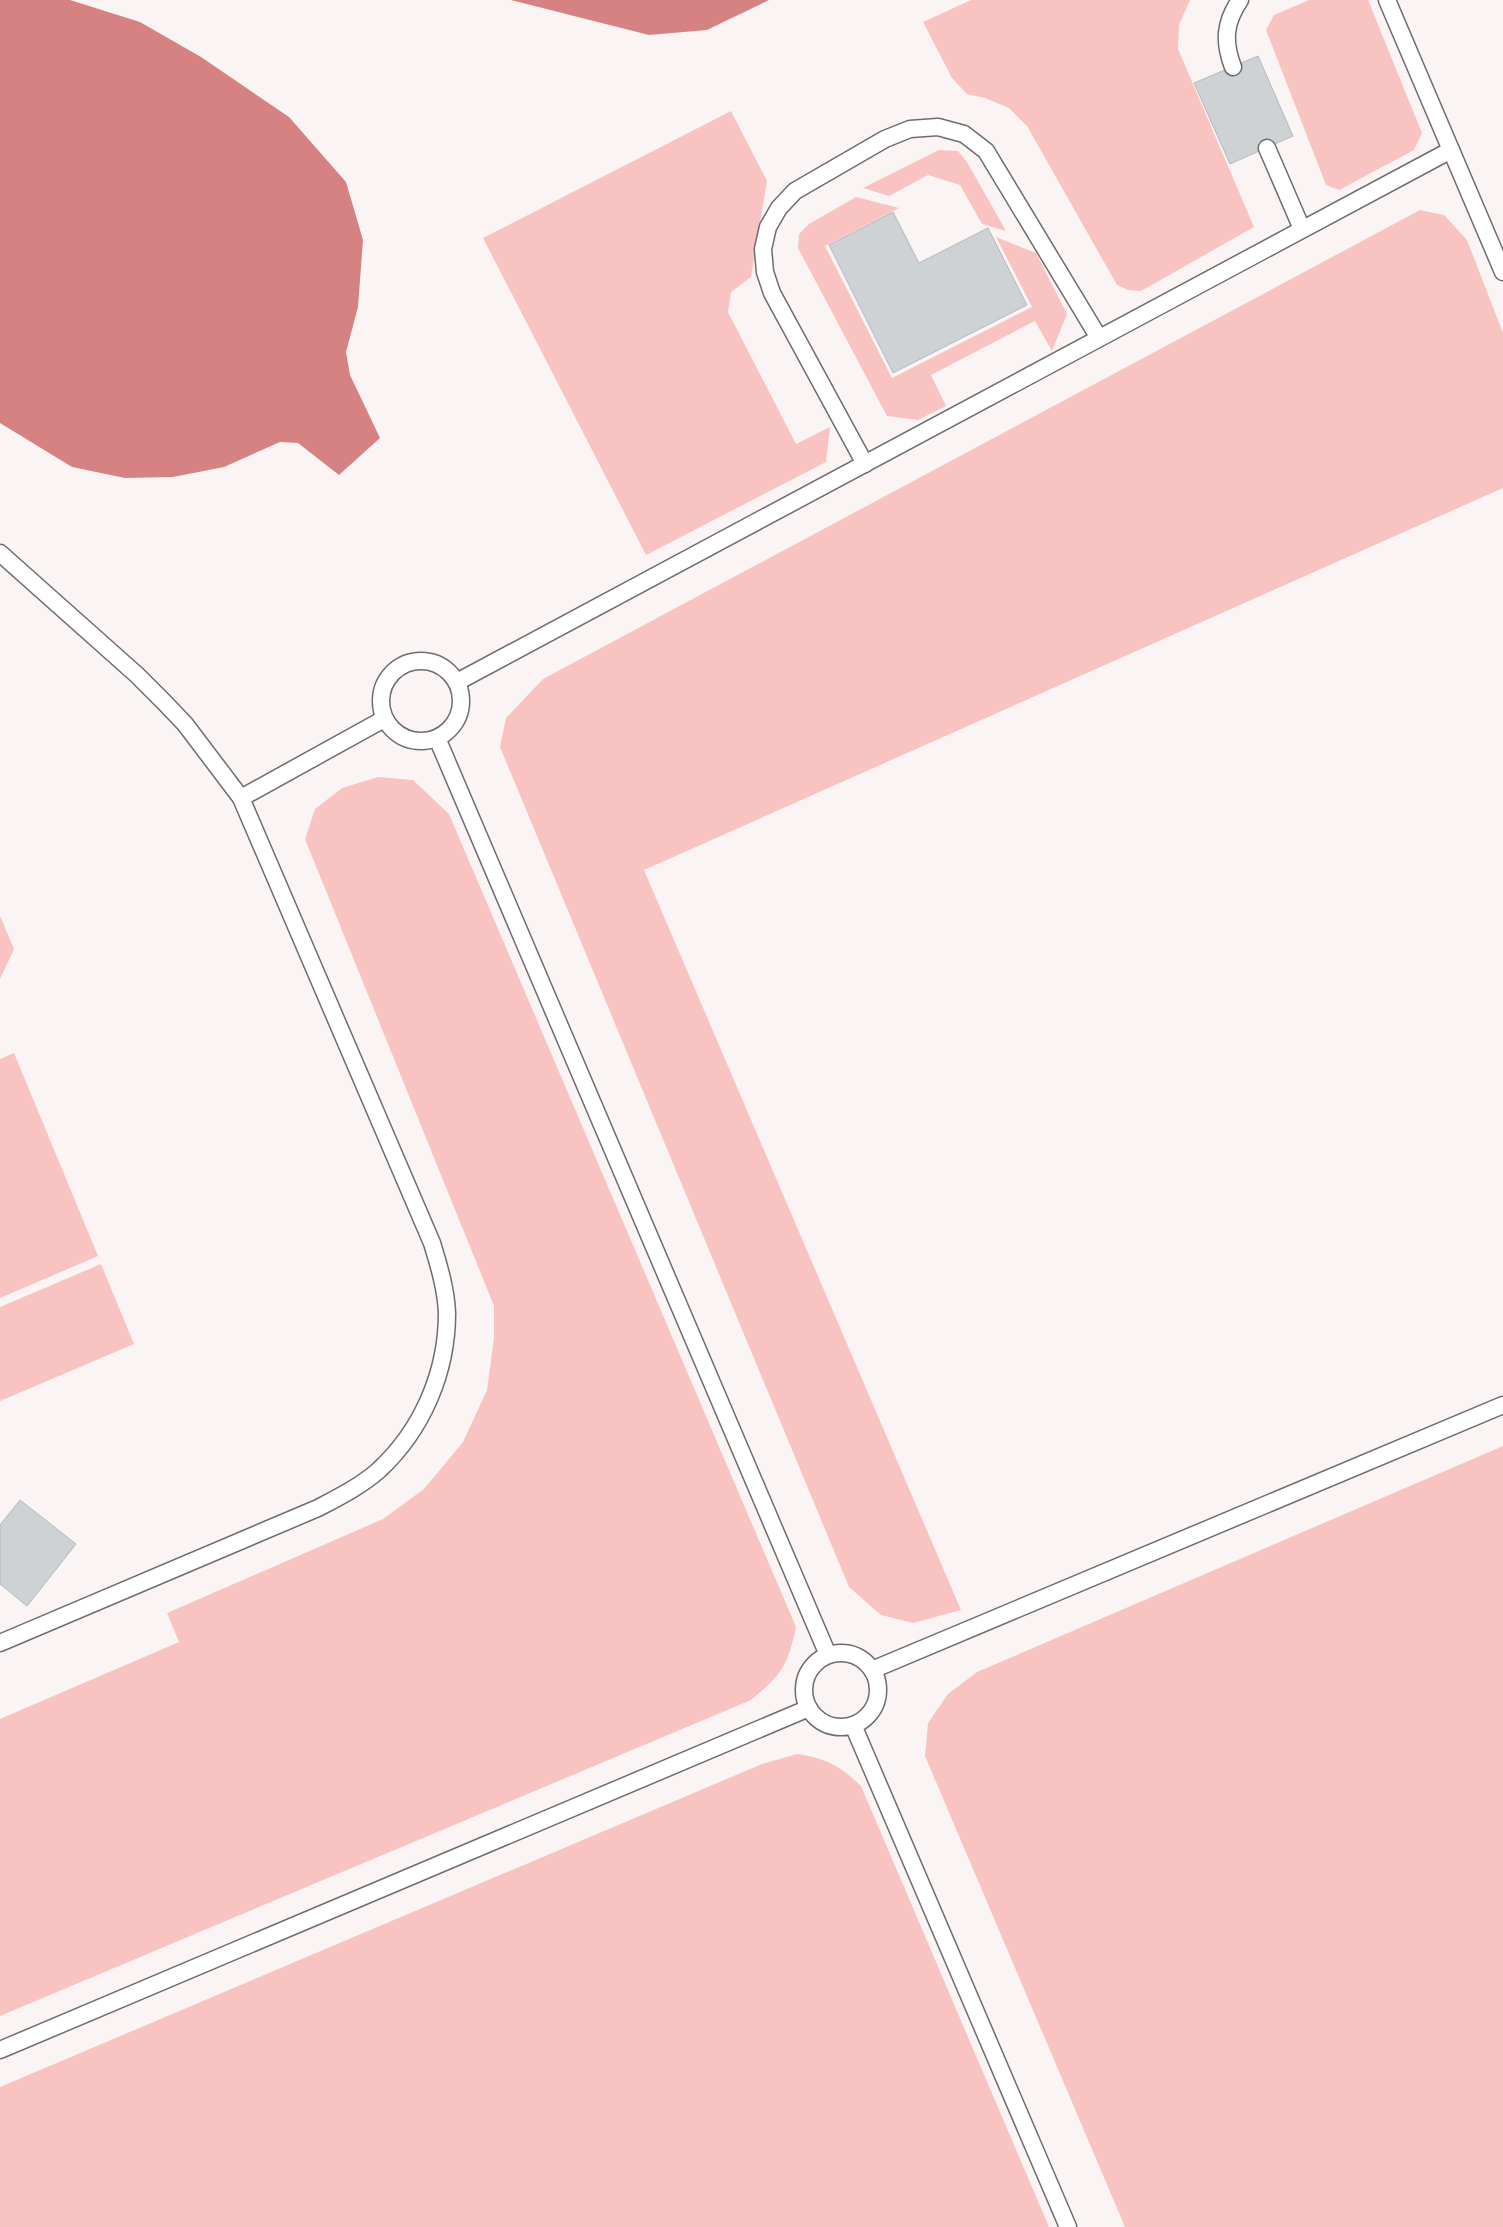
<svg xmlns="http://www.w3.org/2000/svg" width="1503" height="2227" viewBox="0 0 1503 2227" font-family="Mulish,sans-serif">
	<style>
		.green { fill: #f9c3c2 }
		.water { fill: #d78282 }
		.building { fill: #cfd2d5; stroke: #b5b8bb }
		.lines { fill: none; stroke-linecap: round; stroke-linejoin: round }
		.lane-casing { stroke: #706c6c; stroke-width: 19 }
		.lane { stroke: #fff; stroke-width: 16 }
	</style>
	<rect width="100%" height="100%" fill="#faf5f4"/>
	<g class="green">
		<polygon points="971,0 1190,0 1179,25 1178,49 1254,227 1141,291 1128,290 1117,285 1027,126 1009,108 985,98 967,94 952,78 923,22"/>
		<polygon points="1309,0 1368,0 1422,133 1414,150 1339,190 1326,185 1266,30 1274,15"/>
		<polygon points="731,111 767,181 751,277 731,292 728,312 796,444 830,427 826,462 646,555 483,238"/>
		<polygon points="939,150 958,151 967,162 1006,231 982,224 960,185 928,175 889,196 863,188"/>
		<polygon points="856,197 899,208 825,246 892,378 1032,307 996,237 1036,253 1067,314 1052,351 1035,321 931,375 946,406 918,420 887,416 798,248 799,234 809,224"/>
		<polygon points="1420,210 1444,215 1467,240 1503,333 1503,488 644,870 961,1610 913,1623 881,1615 849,1587 500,747 506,718 543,679"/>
		<path d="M378 777 413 780 449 814 796 1627C788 1666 781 1675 751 1700L0 2016V1719L179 1642 167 1613 383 1519 424 1489 463 1442 487 1390 494 1338V1306L305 839 315 809 342 788Z"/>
		<polygon points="0,916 14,949 0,979"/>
		<polygon points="14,1053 98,1256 0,1298 0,1059"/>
		<polygon points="101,1264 134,1344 0,1401 0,1307"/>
		<polygon points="1503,1446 1503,2227 1125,2227 925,1756 928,1723 948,1694 977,1672"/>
		<path d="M797 1754C826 1758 840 1766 861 1786L1049 2227H0V2087L762 1764Z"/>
	</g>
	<g class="water">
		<polygon points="0,0 70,0 140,22 201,57 289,117 346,182 363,240 358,307 346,352 350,375 380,438 339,475 298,443 280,442 224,467 173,477 125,478 72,467 0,423"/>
		<polygon points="511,0 769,0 707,30 649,35"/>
	</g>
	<g class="building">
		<polygon points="1258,56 1293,136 1230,164 1194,83"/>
		<polygon points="893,212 919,263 988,228 1027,305 893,373 829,245"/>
		<polygon points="20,1500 76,1544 27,1606 0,1584 0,1525"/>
	</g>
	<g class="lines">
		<g class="lane-casing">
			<g id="lane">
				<polyline points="1387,0 1503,272"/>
				<path d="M1233 67C1223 41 1225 22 1240 0"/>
				<polyline points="1267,148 1302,229"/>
				<polyline points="865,464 772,293 765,272 763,249 768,227 779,208 795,191 885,139 910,129 938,127 964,134 986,151 1099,338"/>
				<path d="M0 553 137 675 164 702 185 724 241 798 432 1243C439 1266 446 1289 447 1313 447 1373 422 1430 379 1470 361 1486 339 1497 318 1508L0 1643"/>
				<circle cx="421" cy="701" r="40"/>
				<polyline points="457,682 1451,150"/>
				<polyline points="437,738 828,1655"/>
				<polyline points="241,798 384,719"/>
				<circle cx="841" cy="1690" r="37"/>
				<polyline points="872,1670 1503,1405"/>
				<polyline points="853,1725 1068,2227"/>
				<polyline points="0,2050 809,1708"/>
			</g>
		</g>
		<use href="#lane" class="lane"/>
	</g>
</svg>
